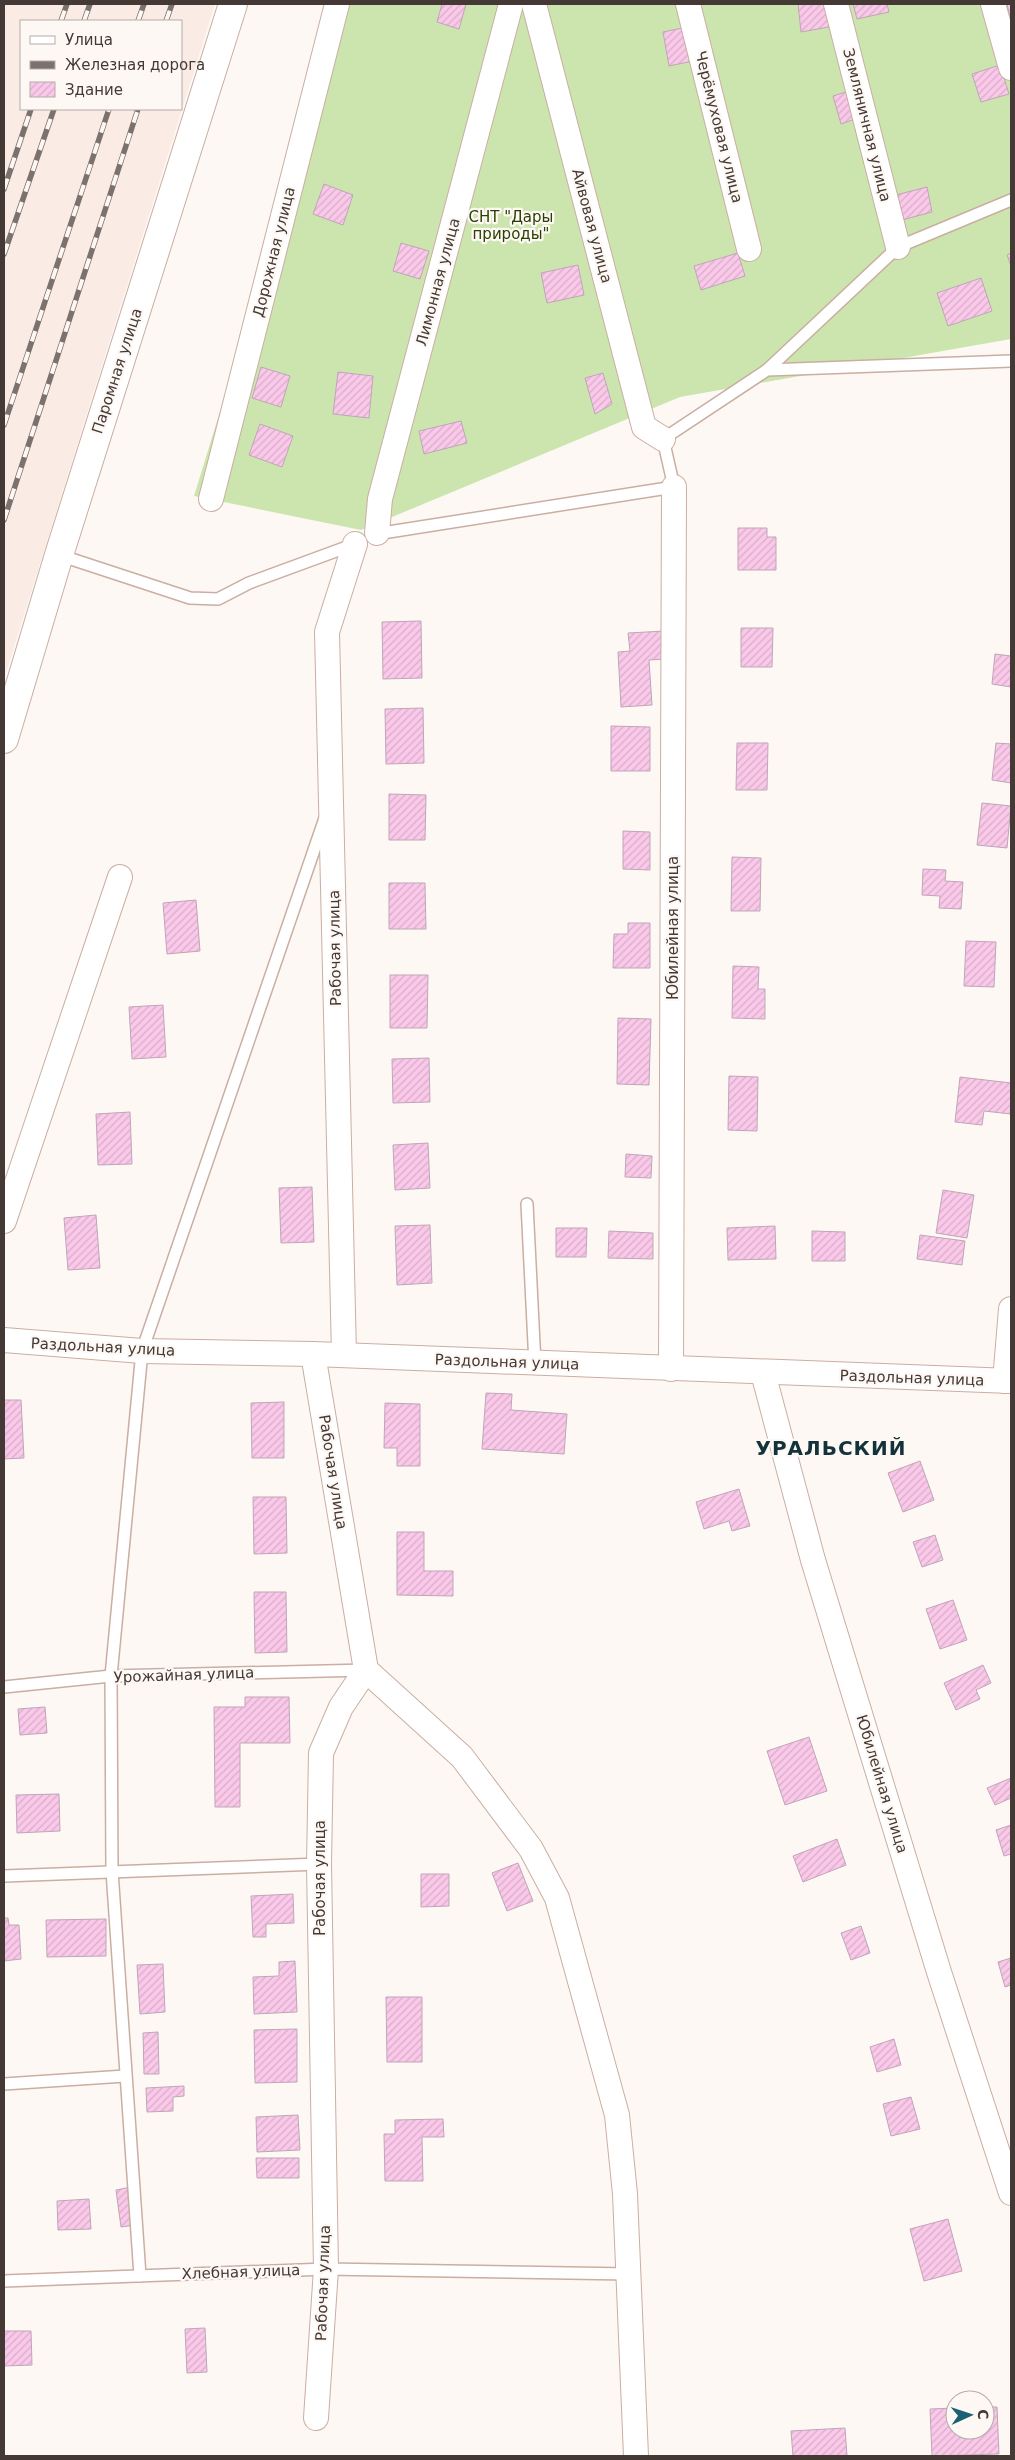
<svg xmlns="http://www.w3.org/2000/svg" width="1015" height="2460" viewBox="0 0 1015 2460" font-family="'DejaVu Sans',sans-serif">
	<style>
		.built { fill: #faebe4; fill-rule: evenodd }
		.garden { fill: #cce5af }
		.building { fill: url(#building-hatch); stroke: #bfa6b7 }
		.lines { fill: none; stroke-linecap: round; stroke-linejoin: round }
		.service-casing { stroke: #caaea1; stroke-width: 14 }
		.minor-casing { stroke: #caaea1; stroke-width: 26 }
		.tertiary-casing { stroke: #caaea1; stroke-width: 30 }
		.service { stroke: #fff; stroke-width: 11 }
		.minor { stroke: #fff; stroke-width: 24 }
		.tertiary { stroke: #fff; stroke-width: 28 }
		.rail-casing { stroke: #7b716d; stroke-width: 5.5 }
		.rail { stroke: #fef8f5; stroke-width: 4; stroke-dasharray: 11; stroke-linecap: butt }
		.labels { text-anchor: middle; stroke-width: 4.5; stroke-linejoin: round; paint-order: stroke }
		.street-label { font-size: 15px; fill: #443934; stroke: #fef8f5 }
		.park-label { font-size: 15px; fill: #2a4101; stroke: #fef8f5 }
		.district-label { font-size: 20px; font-weight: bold; letter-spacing: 1px; fill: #13333b; stroke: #fef8f5 }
	</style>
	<defs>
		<pattern id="building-hatch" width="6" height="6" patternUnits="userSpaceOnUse" patternTransform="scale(1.25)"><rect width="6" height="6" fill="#fac8e9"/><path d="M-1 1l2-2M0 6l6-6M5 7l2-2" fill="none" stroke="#d8adc8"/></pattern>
	</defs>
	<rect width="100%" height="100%" fill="#fef8f5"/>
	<path class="built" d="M4 4H215L4 679ZM21 21H181V109H21Z"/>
	<polygon class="garden" points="345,4 1011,4 1011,339 680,397 361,530 194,496"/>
	<g class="building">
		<polygon points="442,4 466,4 459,29 437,22"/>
		<polygon points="798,4 826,4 829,27 801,32"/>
		<polygon points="853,4 887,4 889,12 857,19"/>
		<polygon points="1007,4 1011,4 1011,22"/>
		<polygon points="687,27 693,61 669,66 663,32"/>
		<polygon points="1000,65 1009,94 981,102 972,74"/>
		<polygon points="849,91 858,118 841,124 833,96"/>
		<polygon points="324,184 353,195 343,225 313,214"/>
		<polygon points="927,187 932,212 902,220 896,195"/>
		<polygon points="401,243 429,251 420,279 393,271"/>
		<polygon points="738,253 745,276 701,290 694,266"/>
		<polygon points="1011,253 1011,266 1007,255"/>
		<polygon points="578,265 584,295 547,303 541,273"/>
		<polygon points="981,278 992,311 948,326 937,293"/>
		<polygon points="261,367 290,376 281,407 252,398"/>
		<polygon points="338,372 373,376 369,418 333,414"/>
		<polygon points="603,373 612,404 595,414 585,378"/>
		<polygon points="461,421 467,443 424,454 419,431"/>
		<polygon points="260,424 293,436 282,467 249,455"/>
		<polygon points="738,528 767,528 767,537 776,537 776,570 738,570"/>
		<polygon points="421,621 422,678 383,679 382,622"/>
		<polygon points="741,628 773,628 772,667 741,667"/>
		<polygon points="665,631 666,659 649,660 652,705 621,707 618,652 630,651 628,633"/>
		<polygon points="995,654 1011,656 1011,687 992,684"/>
		<polygon points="423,708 424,763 386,764 385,709"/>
		<polygon points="611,726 650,727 650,771 611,771"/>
		<polygon points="737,743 768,743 767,790 736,790"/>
		<polygon points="996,743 1011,744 1011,783 992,780"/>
		<polygon points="389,794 426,795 425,840 389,840"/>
		<polygon points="982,803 1011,806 1007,848 977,845"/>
		<polygon points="623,831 650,832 650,870 623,869"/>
		<polygon points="732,857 761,858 760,911 731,911"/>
		<polygon points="923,869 946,870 945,881 963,882 961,909 939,908 940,896 922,895"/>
		<polygon points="389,883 425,883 426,929 389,929"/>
		<polygon points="196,900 200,951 167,954 163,903"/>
		<polygon points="628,923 650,923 650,968 613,968 614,934 628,934"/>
		<polygon points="966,941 996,942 994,987 964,986"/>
		<polygon points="733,966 759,967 758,989 765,989 765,1019 732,1018"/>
		<polygon points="390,975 428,975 427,1028 390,1028"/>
		<polygon points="163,1005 166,1057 132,1059 129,1007"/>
		<polygon points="618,1018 651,1019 649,1085 617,1084"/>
		<polygon points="429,1058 430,1102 393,1103 392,1059"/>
		<polygon points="729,1076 758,1077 757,1131 728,1130"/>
		<polygon points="960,1077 1011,1083 1011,1114 984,1111 982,1125 955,1122"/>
		<polygon points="130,1112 132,1164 98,1165 96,1114"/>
		<polygon points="428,1143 430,1188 395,1190 393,1145"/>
		<polygon points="626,1154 652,1156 651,1178 625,1177"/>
		<polygon points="312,1187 314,1242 281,1243 279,1188"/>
		<polygon points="943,1190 974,1195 967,1238 936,1233"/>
		<polygon points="96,1215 100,1268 68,1270 64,1218"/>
		<polygon points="430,1225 432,1283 397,1285 395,1226"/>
		<polygon points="775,1226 776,1259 728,1260 727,1228"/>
		<polygon points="556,1228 587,1228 586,1257 556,1257"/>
		<polygon points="609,1231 653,1233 653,1259 608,1258"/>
		<polygon points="812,1231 845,1232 845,1261 812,1261"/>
		<polygon points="920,1235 965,1241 962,1265 917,1259"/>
		<polygon points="486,1393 512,1394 511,1410 567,1414 564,1454 482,1449"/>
		<polygon points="4,1400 21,1400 24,1458 4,1459"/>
		<polygon points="284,1402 284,1458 252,1458 251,1403"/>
		<polygon points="385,1403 420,1404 420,1466 397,1466 397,1448 384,1448"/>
		<polygon points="920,1461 934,1500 903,1512 888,1473"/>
		<polygon points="739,1489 750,1526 732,1531 729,1521 704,1529 696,1502"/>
		<polygon points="253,1497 286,1497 287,1553 254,1554"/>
		<polygon points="397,1532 424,1532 424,1571 453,1571 453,1596 397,1595"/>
		<polygon points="935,1535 943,1560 922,1567 913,1542"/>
		<polygon points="254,1592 286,1592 287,1652 255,1653"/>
		<polygon points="953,1600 967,1640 940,1649 926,1609"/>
		<polygon points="983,1665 991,1683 976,1690 980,1699 956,1710 944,1683"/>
		<polygon points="245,1697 289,1697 290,1743 240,1743 240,1807 215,1807 214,1707 245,1707"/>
		<polygon points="45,1707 47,1733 20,1735 18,1709"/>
		<polygon points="809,1737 827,1791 785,1805 767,1751"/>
		<polygon points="1011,1778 1011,1798 995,1805 987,1788"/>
		<polygon points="59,1794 60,1831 17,1833 16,1795"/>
		<polygon points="1011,1825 1011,1854 1004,1856 996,1830"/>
		<polygon points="837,1839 846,1865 803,1882 793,1856"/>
		<polygon points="518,1863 533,1901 507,1911 492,1873"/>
		<polygon points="421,1874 449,1874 449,1906 421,1907"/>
		<polygon points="293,1894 294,1923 266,1924 266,1937 253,1937 251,1896"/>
		<polygon points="4,1918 8,1918 9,1925 19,1925 21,1959 4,1961"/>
		<polygon points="106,1919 106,1956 47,1957 46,1920"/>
		<polygon points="861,1926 870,1953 851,1960 841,1933"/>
		<polygon points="1011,1958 1011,1985 1005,1987 998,1962"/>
		<polygon points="295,1961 297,2012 254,2014 253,1977 279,1976 279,1962"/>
		<polygon points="163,1964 165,2012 140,2014 137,1965"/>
		<polygon points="386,1997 422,1997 422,2062 387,2062"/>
		<polygon points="297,2029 297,2082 255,2083 254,2030"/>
		<polygon points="158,2032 159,2074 144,2074 143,2033"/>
		<polygon points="894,2039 901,2065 877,2072 870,2047"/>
		<polygon points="184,2086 184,2096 173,2097 173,2111 147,2112 146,2088"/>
		<polygon points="911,2097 920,2129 891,2136 883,2104"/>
		<polygon points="298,2115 300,2150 257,2152 256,2117"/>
		<polygon points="443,2119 444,2137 422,2137 423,2181 385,2181 384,2134 395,2134 395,2120"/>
		<polygon points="256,2158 299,2158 299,2178 257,2178"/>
		<polygon points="131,2187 136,2225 121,2227 116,2190"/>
		<polygon points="89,2199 91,2229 58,2230 57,2201"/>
		<polygon points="948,2219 962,2271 924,2281 910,2229"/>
		<polygon points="205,2328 207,2372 187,2373 185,2329"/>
		<polygon points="4,2331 31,2331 32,2365 4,2366"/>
		<polygon points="985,2407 997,2407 999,2454 932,2456 930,2409 955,2408 955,2430 985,2430"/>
		<polygon points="845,2428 847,2456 793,2456 791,2431"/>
	</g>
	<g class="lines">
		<g class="service-casing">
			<g id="service">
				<polyline points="767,370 898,247 1011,200"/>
				<polyline points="376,534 674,487 663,439 767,370 1011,361"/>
				<polyline points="59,555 190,598 218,599 249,583 355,544"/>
				<polyline points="527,1204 535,1364"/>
				<polyline points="4,1687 111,1676 366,1670"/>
				<polyline points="4,1876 319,1864"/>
				<polyline points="4,2084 125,2076"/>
				<polyline points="140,2276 112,1871 111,1676 142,1351 325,818"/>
				<polyline points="4,2281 326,2269 629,2274"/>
			</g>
		</g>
		<g class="minor-casing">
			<g id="minor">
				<polyline points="534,4 644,427 663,439"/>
				<polyline points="688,4 749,249"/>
				<polyline points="836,4 898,247"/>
				<polyline points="993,4 1011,68"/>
				<polyline points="211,499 337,4"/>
				<polyline points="377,533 380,499 511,4"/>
				<polyline points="4,1221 120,877"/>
				<polyline points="4,1340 142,1351 313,1354 1011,1381"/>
				<polyline points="313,1354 366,1670 341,1707 321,1753 319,1864 326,2269 316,2418"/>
				<polyline points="344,1355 327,632 355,544"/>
				<polyline points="671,1369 674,487"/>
				<polyline points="763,1373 813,1560 939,1972 1011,2193"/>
				<polyline points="1005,1381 1011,1309"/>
				<polyline points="366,1670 462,1757 531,1849 557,1898 617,2115 625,2194 636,2456"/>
			</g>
		</g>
		<g class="tertiary-casing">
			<polyline id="tertiary" points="4,739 59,555 233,4"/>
		</g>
		<use href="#service" class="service"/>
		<use href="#minor" class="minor"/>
		<use href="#tertiary" class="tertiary"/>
		<g class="rail-casing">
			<g id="rail">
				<polyline points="61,21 67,4"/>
				<polyline points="84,21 90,4"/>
				<polyline points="138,21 144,4"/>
				<polyline points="166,21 172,4"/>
				<polyline points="4,189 31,109"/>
				<polyline points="4,254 54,109"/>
				<polyline points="4,425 109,109"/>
				<polyline points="4,520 138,109"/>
			</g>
		</g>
		<use href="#rail" class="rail"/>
	</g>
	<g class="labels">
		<g class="street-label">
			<text transform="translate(867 125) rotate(76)" y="5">Земляничная улица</text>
			<text transform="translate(719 127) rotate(76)" y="5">Черёмуховая улица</text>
			<text transform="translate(592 226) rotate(75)" y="5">Айвовая улица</text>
			<text transform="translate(274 252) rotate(-76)" y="5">Дорожная улица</text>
			<text transform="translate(438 282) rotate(-75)" y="5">Лимонная улица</text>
			<text transform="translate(117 371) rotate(-72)" y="5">Паромная улица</text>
			<text transform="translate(673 928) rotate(-90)" y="5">Юбилейная улица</text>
			<text transform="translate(335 948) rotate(-91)" y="5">Рабочая улица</text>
			<text transform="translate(103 1347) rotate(3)" y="5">Раздольная улица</text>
			<text transform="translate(507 1362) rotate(2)" y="5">Раздольная улица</text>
			<text transform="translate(912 1378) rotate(2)" y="5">Раздольная улица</text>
			<text transform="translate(333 1472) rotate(81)" y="5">Рабочая улица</text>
			<text transform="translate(184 1675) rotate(-2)" y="5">Урожайная улица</text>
			<text transform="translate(882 1784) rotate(73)" y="5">Юбилейная улица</text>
			<text transform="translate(320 1878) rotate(-90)" y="5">Рабочая улица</text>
			<text transform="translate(241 2272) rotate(-2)" y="5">Хлебная улица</text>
			<text transform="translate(323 2283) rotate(-88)" y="5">Рабочая улица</text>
		</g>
		<g class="park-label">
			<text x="511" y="222">СНТ "Дары<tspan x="511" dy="17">природы"</tspan></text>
		</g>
		<g class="district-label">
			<text x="831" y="1455">УРАЛЬСКИЙ</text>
		</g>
	</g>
	<rect width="1015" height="2460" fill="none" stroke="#443934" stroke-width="10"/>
	<rect x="20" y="20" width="162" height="90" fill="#fef8f5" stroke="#b4aca8"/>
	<rect x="30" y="36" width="25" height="8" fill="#ffffff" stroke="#b4aca8"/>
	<text x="65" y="45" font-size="15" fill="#443934">Улица</text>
	<rect x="30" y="61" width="25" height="8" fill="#7b716d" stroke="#b4aca8"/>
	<text x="65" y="70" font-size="15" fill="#443934">Железная дорога</text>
	<rect x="30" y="82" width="25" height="15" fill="url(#building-hatch)" stroke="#b4aca8"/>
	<text x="65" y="95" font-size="15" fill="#443934">Здание</text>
	<g transform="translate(970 2415) rotate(87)"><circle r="24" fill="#fef8f5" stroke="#b4aca8"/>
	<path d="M0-4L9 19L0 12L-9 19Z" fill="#1c6173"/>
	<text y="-8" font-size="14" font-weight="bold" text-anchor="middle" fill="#443934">С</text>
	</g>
</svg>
